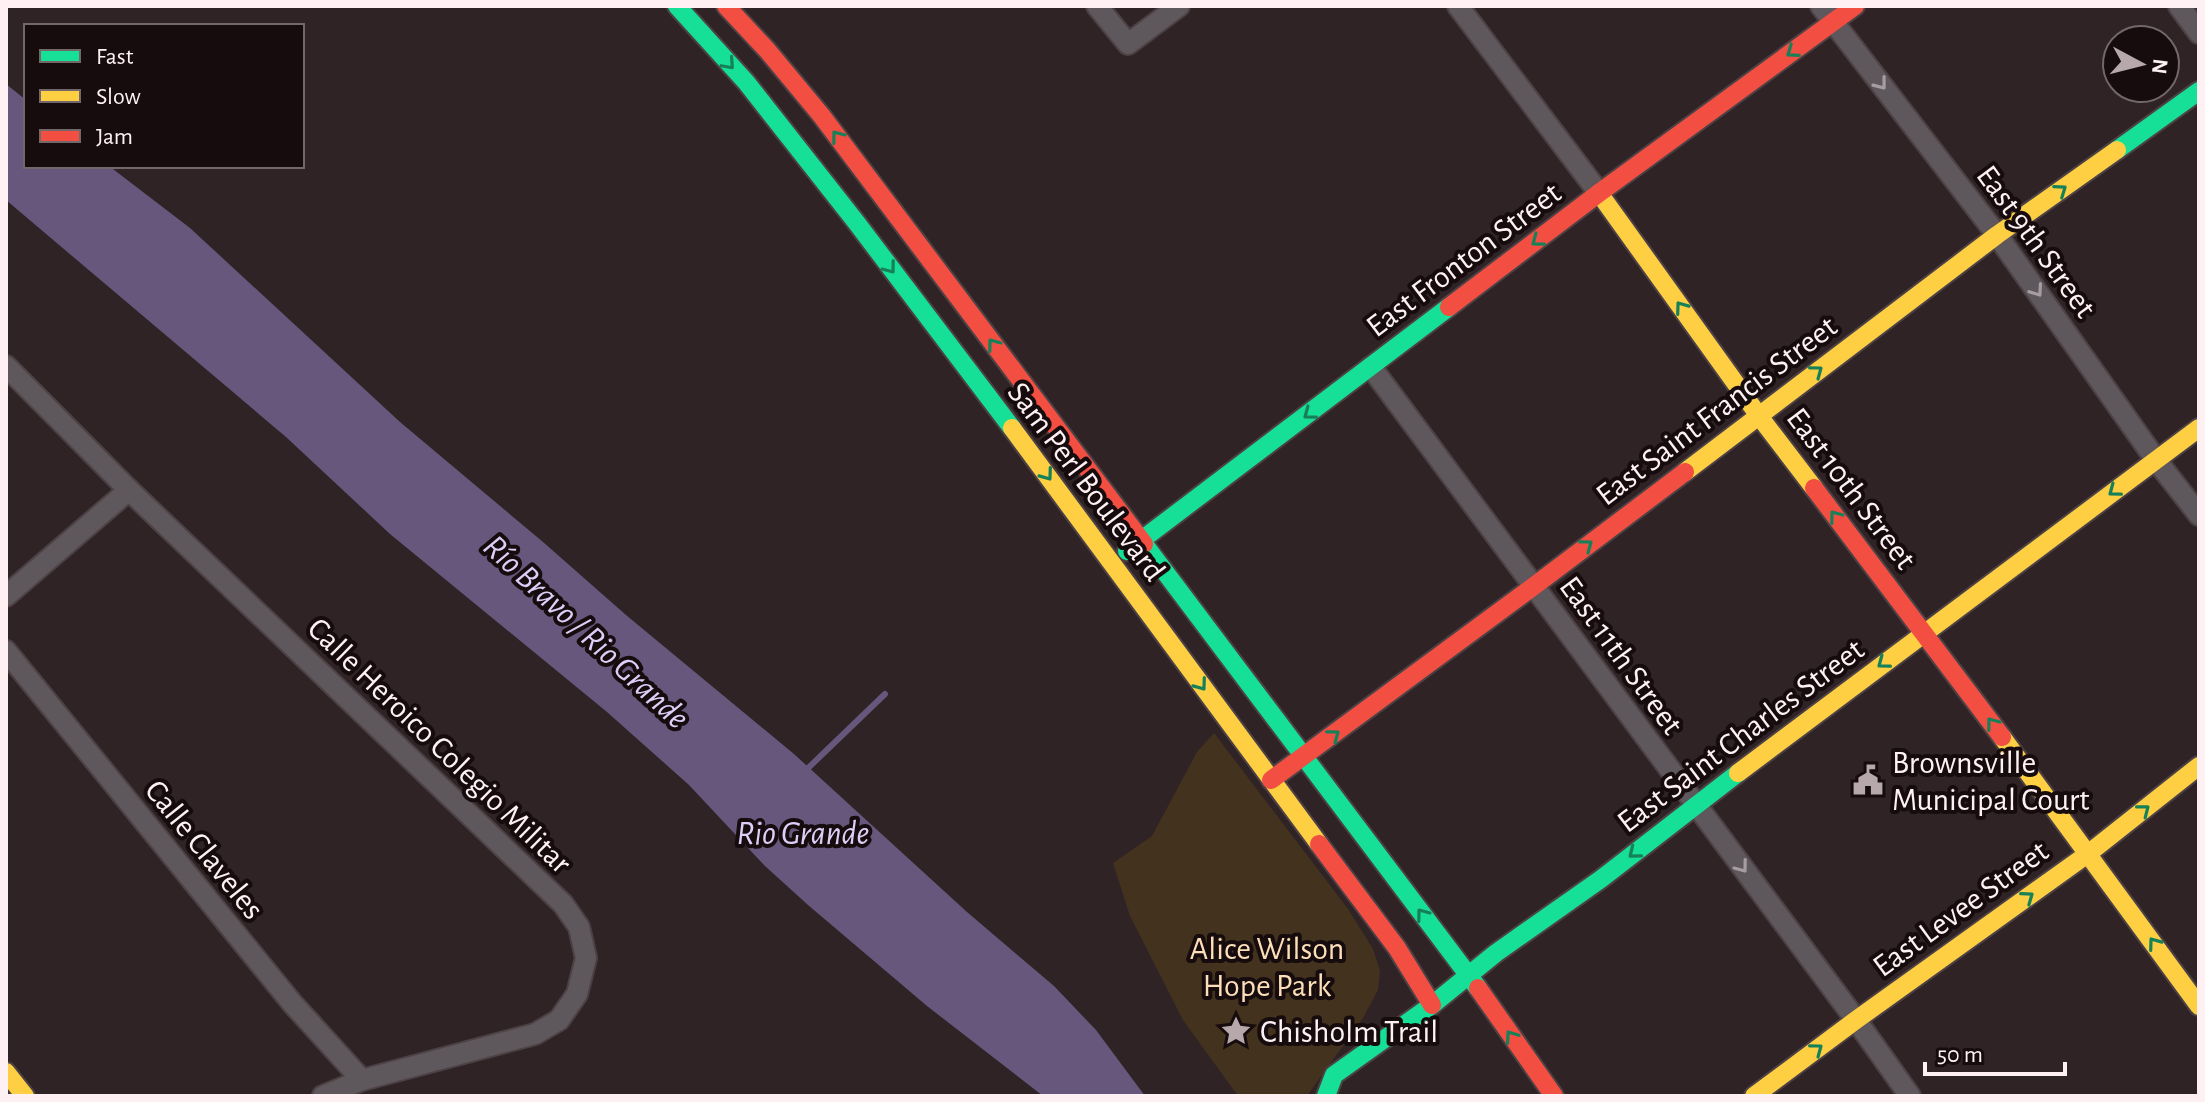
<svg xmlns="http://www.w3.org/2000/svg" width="2205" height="1102" viewBox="0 0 2205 1102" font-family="'Alegreya Sans',sans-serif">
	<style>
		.green { fill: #43321e }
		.water { fill: #67577c }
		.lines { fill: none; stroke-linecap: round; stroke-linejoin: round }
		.stream { stroke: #67577c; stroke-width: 6 }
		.street-casing { stroke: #4c4144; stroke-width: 24 }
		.fast-casing { stroke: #4c4144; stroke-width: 22 }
		.slow-casing { stroke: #4c4144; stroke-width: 22 }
		.jam-casing { stroke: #4c4144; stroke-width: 22 }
		.street { stroke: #5e585c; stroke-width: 20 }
		.fast { stroke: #16e098; stroke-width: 18 }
		.slow { stroke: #ffcf43; stroke-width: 18 }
		.jam { stroke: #f24e42; stroke-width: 18 }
		.oneway { stroke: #168059 }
		.oneway2 { stroke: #a69da0 }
		.labels { text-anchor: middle; stroke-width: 8; stroke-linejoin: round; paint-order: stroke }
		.street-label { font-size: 32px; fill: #fff1f3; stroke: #160b0d }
		.poi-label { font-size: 32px; fill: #fff1f3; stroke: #160b0d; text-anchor: start }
		.park-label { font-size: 32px; fill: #fcdeb9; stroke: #160b0d }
		.water-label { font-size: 34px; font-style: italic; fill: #dccef7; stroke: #160b0d }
	</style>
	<rect width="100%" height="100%" fill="#302326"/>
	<polygon class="green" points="1214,733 1348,909 1373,949 1380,971 1378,990 1363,1018 1307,1096 1238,1096 1183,1020 1130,916 1113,863 1152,836 1197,752"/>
	<polygon class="water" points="6,84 26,100 26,166 109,166 190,228 400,422 543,542 626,615 794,754 967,912 1054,986 1096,1030 1145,1096 1043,1096 927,1006 808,905 765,866 689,785 607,712 390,534 286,437 6,200"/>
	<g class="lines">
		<polyline class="stream" points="804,772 885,694"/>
		<g class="street-casing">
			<g id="street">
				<polyline points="1097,6 1128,44 1179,6"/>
				<polyline points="1458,6 1599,193"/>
				<polyline points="1821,6 1997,235 2156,460 2199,515"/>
				<polyline points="2179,6 2199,33"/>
				<polyline points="6,366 129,490 563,904 579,927 586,958 577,994 559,1020 535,1034 362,1080 323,1096"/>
				<polyline points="1371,367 1856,1020 1910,1096"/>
				<polyline points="6,596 129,490"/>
				<polyline points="6,651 292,1003 362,1080"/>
			</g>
		</g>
		<g class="fast-casing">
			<g id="fast">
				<polyline points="677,6 746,82 856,222 1012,428"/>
				<polyline points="2117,150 2199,91"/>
				<polyline points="1144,544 1478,988"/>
				<polyline points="1127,551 1449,307"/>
				<polyline points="1326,1096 1334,1075 1432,1005 1496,953 1601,879 1738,773"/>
			</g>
		</g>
		<g class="slow-casing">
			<g id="slow">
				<polyline points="1599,193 1759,416 1814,488"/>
				<polyline points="1012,428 1319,844"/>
				<polyline points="1685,472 1997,235 2117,150"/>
				<polyline points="2002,737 2199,1006"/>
				<polyline points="1738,773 2199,428"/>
				<polyline points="6,1072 25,1096"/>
				<polyline points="1754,1096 1856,1020 2089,853 2199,766"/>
			</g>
		</g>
		<g class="jam-casing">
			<g id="jam">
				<polyline points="726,6 767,50 821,115 1144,544"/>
				<polyline points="1449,307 1599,193 1855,6"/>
				<polyline points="1814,488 2002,737"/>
				<polyline points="1271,780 1534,586 1685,472"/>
				<polyline points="1319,844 1397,948 1432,1005"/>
				<polyline points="1478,988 1554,1096"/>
			</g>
		</g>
		<use href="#street" class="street"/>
		<use href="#fast" class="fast"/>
		<use href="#slow" class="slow"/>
		<use href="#jam" class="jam"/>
	</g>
	<defs><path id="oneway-chevron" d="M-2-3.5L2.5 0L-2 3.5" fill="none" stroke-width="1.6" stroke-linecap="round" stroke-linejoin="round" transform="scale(2)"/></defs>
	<g class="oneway">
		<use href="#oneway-chevron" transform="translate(1792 52) rotate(144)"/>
		<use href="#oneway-chevron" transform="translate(729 64) rotate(48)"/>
		<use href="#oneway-chevron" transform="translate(837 136) rotate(-127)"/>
		<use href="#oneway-chevron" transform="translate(2061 190) rotate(-35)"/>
		<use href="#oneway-chevron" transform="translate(1537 241) rotate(143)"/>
		<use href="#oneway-chevron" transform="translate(890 268) rotate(53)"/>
		<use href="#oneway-chevron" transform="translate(1681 307) rotate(-126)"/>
		<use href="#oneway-chevron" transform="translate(993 344) rotate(-127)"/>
		<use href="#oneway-chevron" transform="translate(1817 371) rotate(-37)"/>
		<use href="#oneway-chevron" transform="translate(1309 414) rotate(143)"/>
		<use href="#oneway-chevron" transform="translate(1047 475) rotate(54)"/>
		<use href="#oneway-chevron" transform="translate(2114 491) rotate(143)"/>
		<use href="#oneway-chevron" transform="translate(1835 516) rotate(-127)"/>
		<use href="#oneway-chevron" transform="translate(1587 545) rotate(-37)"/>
		<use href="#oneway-chevron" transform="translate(1883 663) rotate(143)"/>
		<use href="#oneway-chevron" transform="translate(1201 685) rotate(54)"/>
		<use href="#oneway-chevron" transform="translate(1992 723) rotate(-127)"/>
		<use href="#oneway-chevron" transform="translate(1334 735) rotate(-37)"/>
		<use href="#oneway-chevron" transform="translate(2144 810) rotate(-38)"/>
		<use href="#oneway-chevron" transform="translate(1634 853) rotate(141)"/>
		<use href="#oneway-chevron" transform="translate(2028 897) rotate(-36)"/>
		<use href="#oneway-chevron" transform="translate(1422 914) rotate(-127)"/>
		<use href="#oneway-chevron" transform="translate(2154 943) rotate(-126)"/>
		<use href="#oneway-chevron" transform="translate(1511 1036) rotate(-125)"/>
		<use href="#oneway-chevron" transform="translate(1817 1049) rotate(-37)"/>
	</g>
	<g class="oneway2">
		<use href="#oneway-chevron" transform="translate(1881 84) rotate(52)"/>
		<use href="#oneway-chevron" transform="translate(2037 291) rotate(55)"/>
		<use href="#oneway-chevron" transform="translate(1742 867) rotate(53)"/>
	</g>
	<defs>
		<g id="civic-bare" transform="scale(2.4)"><path d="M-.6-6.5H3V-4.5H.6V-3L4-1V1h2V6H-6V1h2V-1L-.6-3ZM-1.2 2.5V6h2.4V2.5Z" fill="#b7a9ab" stroke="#160b0d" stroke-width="2.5" paint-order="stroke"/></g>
		<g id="sight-bare" transform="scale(2.4)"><path d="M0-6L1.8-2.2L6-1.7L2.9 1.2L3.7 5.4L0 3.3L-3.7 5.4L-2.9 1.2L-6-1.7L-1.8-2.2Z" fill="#b7a9ab" stroke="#160b0d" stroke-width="2.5" paint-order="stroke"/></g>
	</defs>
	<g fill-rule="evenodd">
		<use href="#civic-bare" x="1868" y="780"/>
		<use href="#sight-bare" x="1236" y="1031"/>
	</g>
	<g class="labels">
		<g class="street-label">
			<text transform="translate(2037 241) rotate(54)" y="11">East 9th Street</text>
			<text transform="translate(1463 259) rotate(-37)" y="11">East Fronton Street</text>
			<text transform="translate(1716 410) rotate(-37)" y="11">East Saint Francis Street</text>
			<text transform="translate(1087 481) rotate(53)" y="11">Sam Perl Boulevard</text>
			<text transform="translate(1852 488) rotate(53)" y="11">East 10th Street</text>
			<text transform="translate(1622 655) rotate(54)" y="11">East 11th Street</text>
			<text transform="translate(1740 735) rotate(-37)" y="11">East Saint Charles Street</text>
			<text transform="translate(440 745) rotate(44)" y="11">Calle Heroico Colegio Militar</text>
			<text transform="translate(205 849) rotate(51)" y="11">Calle Claveles</text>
			<text transform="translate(1960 908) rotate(-36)" y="11">East Levee Street</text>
		</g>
		<g class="poi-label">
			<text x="1892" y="773">Brownsville<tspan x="1892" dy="37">Municipal Court</tspan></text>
			<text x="1260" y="1042">Chisholm Trail</text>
		</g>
		<g class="park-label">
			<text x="1267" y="959">Alice Wilson<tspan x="1267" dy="37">Hope Park</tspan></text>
		</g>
		<g class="water-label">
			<text transform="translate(587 631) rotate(43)" y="12">Río Bravo / Rio Grande</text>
			<text x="803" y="844">Rio Grande</text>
		</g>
	</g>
	<rect width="2205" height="1102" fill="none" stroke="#fff1f3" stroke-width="16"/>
	<rect x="24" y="24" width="280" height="144" fill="#160b0d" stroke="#736769" stroke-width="2"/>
	<rect x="40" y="50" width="40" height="12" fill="#16e098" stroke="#736769" stroke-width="2"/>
	<text x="96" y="64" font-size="24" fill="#fff1f3">Fast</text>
	<rect x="40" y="90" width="40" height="12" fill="#ffcf43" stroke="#736769" stroke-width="2"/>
	<text x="96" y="104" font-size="24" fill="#fff1f3">Slow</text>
	<rect x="40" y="130" width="40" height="12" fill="#f24e42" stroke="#736769" stroke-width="2"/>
	<text x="96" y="144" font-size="24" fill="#fff1f3">Jam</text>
	<g transform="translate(2141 64) rotate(97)"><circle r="38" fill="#160b0d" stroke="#736769" stroke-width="2"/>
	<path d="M0-6L14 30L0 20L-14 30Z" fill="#b7a9ab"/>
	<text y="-12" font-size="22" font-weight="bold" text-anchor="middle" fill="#fff1f3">N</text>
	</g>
	<path d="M1925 1062v12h140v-12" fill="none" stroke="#fff1f3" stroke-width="4"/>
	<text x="1937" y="1062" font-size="24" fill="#fff1f3" stroke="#160b0d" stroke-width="6" paint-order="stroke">50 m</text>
</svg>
